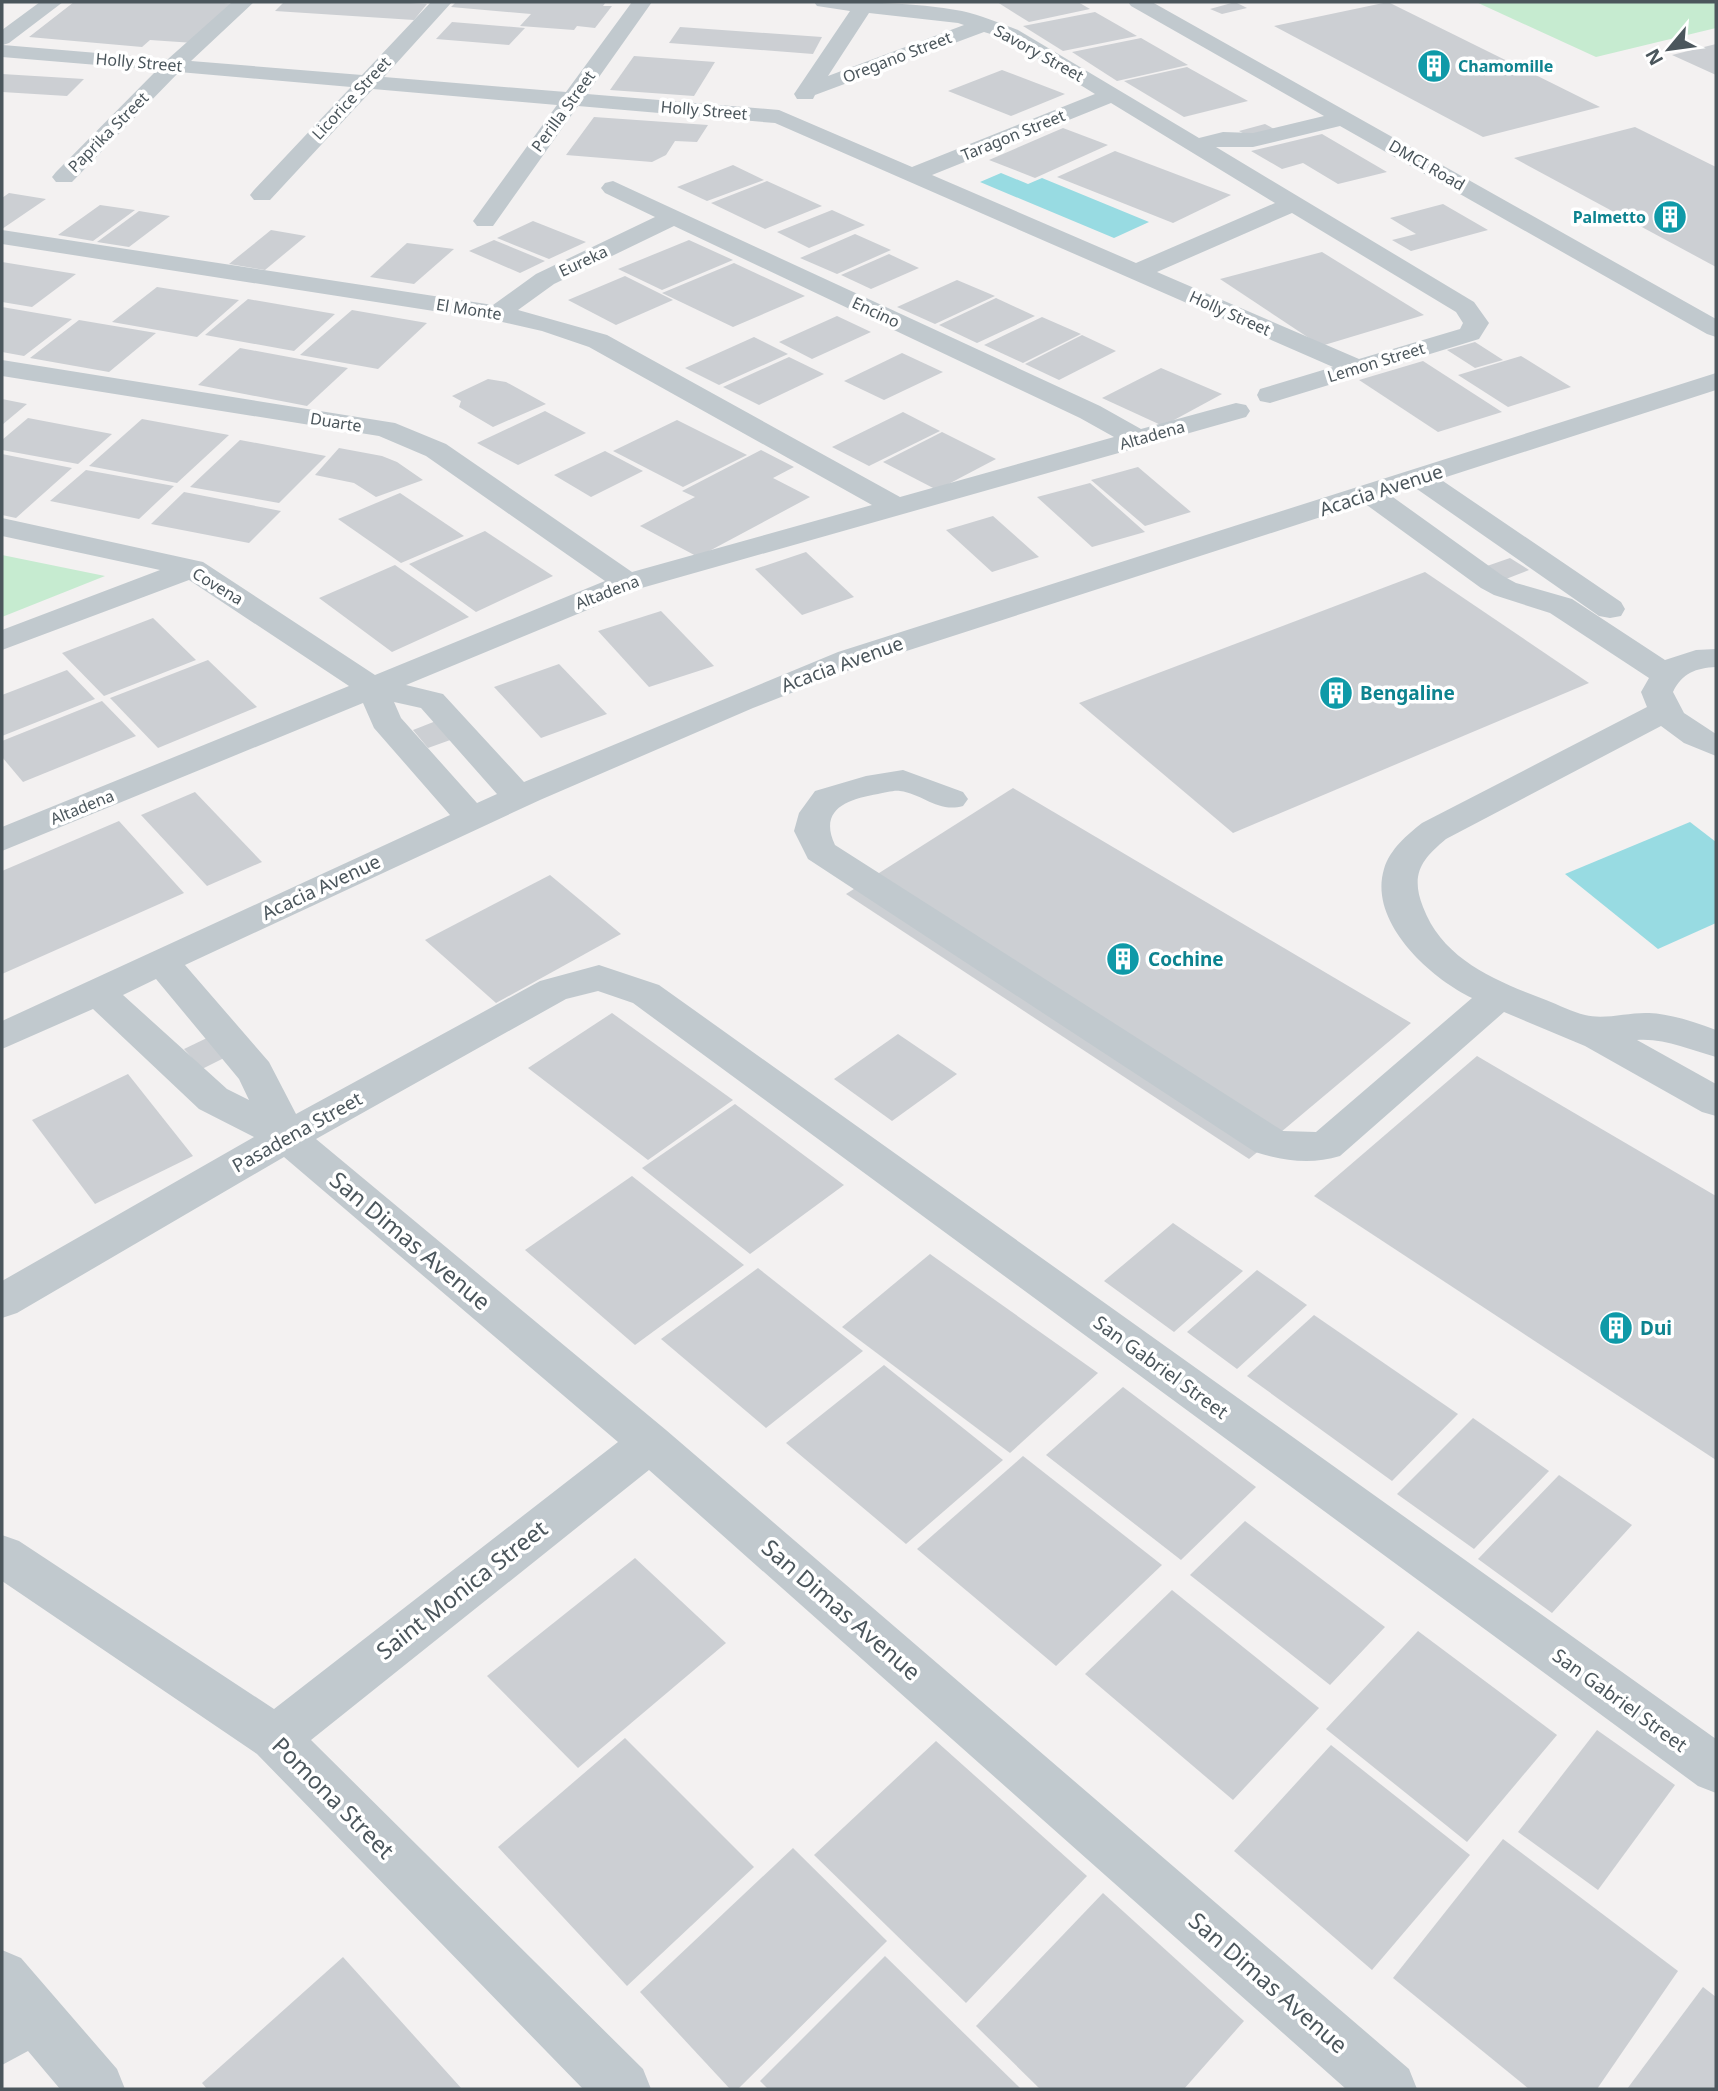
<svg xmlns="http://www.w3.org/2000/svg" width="1718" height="2091" viewBox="0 0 1718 2091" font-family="'Noto Sans',sans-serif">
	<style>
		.green { fill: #c6ebd0 }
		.water { fill: #98dbe2 }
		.building { fill: #cccfd3 }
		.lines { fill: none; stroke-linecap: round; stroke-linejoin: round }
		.minor { fill: #c1c9ce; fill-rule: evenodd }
		.labels { text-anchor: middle; stroke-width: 7; stroke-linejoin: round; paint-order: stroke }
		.far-street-label { font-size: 16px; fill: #4b565c; stroke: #fff }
		.far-culture-label { font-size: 16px; font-weight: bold; fill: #0d838f; stroke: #fff; text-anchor: start }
		.street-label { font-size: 19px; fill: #4b565c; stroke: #fff }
		.culture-label { font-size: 19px; font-weight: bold; fill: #0d838f; stroke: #fff; text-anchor: start }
		.near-street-label { font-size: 23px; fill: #4b565c; stroke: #fff }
	</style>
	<rect width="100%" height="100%" fill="#f3f1f1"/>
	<g class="green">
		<polygon points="1476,2 1716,2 1716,28 1596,57"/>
		<polygon points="2,555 105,576 2,617"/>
	</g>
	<g class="water">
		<polygon points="1001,173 1028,184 1042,178 1149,222 1114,238 980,182"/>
		<polygon points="1690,822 1716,842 1716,923 1658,949 1565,874"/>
	</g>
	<g class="building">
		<polygon points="74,2 210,2 237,4 194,43 150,40 142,47 29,37"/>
		<polygon points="284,2 394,2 427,4 414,20 275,11"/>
		<polygon points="456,2 606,2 603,6 612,6 595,28 577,26 574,30 520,26 531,14 451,7"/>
		<polygon points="997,2 1078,2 1090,9 1029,22"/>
		<polygon points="1235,2 1247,8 1222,14 1210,9"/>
		<polygon points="1388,2 1600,107 1483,137 1274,26"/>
		<polygon points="1095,12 1137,36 1063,51 1023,26"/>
		<polygon points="452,22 525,28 509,45 436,39"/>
		<polygon points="680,27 822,37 813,54 669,43"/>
		<polygon points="1141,38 1188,65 1117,81 1072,52"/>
		<polygon points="1716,44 1716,75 1672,55"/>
		<polygon points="634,56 715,62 694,96 610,90"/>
		<polygon points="1187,67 1248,101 1184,117 1124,81"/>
		<polygon points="1002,70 1065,94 1011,116 948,91"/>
		<polygon points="2,74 84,79 67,96 2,92"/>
		<polygon points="594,117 708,125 697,142 675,141 666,155 652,162 566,155"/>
		<polygon points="1265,124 1276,130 1250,137 1239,131"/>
		<polygon points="1635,127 1716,167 1716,267 1514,158"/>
		<polygon points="1063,128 1108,145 1035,178 989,160"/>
		<polygon points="1322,134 1387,172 1338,184 1303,163 1282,169 1251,151"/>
		<polygon points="1115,151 1231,195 1173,223 1057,177"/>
		<polygon points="733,165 764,180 707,201 677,187"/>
		<polygon points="767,181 822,206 765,229 711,203"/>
		<polygon points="9,193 46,199 2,229 2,198"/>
		<polygon points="1443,204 1488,230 1411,251 1392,240 1416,234 1390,218"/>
		<polygon points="100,205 135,210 93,241 58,235"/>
		<polygon points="832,210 865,225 809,248 777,232"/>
		<polygon points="139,211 170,216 129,247 97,242"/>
		<polygon points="533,221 586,242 549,259 497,238"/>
		<polygon points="271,230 306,236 265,270 229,264"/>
		<polygon points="855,234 891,250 837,274 800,258"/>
		<polygon points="494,240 545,261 520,273 469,251"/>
		<polygon points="689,240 733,260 662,290 618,269"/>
		<polygon points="407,243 454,249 414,284 370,277"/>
		<polygon points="1322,252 1424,315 1321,346 1220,279"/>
		<polygon points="889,254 919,268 871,289 841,275"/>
		<polygon points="2,262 76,274 32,307 2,302"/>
		<polygon points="734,263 805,296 733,327 662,293"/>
		<polygon points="625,276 673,300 616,325 568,300"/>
		<polygon points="957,280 995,296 935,324 897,307"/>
		<polygon points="157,287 239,300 197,337 112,322"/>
		<polygon points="996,298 1035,316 977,343 939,325"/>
		<polygon points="248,299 335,314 294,351 205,335"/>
		<polygon points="2,307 72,319 24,356 2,352"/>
		<polygon points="352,310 427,323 378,369 300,355"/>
		<polygon points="837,316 871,332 812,359 779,342"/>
		<polygon points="1042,317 1081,334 1023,363 984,345"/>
		<polygon points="79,320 156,333 109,372 30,358"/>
		<polygon points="1082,335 1116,351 1059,380 1025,364"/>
		<polygon points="754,337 788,354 719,385 685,368"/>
		<polygon points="1475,342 1503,360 1475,368 1447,350"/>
		<polygon points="240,348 348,368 307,406 198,385"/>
		<polygon points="902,353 943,372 884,400 844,381"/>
		<polygon points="1521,356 1571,387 1508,407 1458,375"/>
		<polygon points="789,357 824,374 759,405 723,387"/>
		<polygon points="1423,361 1502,412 1438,432 1359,380"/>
		<polygon points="1161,368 1222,394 1163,426 1102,398"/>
		<polygon points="488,379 506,382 546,404 493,427 459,407 461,401 452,396"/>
		<polygon points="2,399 27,404 2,425"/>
		<polygon points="545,411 586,433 518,465 477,443"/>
		<polygon points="903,412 940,431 869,466 832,447"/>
		<polygon points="28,418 112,434 78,464 2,450 2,440"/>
		<polygon points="142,419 229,435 177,483 89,466"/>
		<polygon points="677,420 747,455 683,487 613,451"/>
		<polygon points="942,432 996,459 937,490 883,462"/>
		<polygon points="240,440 326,456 279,503 190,487"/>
		<polygon points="339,448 382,456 397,462 423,480 376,497 354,483 315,475"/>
		<polygon points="761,450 794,467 773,478 810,497 698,557 640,526 695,497 682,491"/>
		<polygon points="605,451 643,471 591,497 554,475"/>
		<polygon points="2,454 72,468 16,518 2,515"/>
		<polygon points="1138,467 1191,512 1145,526 1091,480"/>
		<polygon points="86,470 174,486 139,519 50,501"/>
		<polygon points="1090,483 1145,532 1092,547 1037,497"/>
		<polygon points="184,492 281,511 249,543 151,524"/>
		<polygon points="400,493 464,536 401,563 338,519"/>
		<polygon points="993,516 1039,557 992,572 946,530"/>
		<polygon points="485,531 553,576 476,612 409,564"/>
		<polygon points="806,552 854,597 802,615 755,569"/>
		<polygon points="1510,558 1529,570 1506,579 1487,566"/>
		<polygon points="395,565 469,617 392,652 319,598"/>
		<polygon points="1425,572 1589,683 1233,833 1079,703"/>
		<polygon points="661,611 714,666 649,687 598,631"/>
		<polygon points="153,618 196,660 104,696 62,653"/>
		<polygon points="208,660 257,707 158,748 110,698"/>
		<polygon points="559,664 607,714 541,738 494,687"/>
		<polygon points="67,670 95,699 2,736 2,695"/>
		<polygon points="102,701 136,736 23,782 2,757 2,741"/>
		<polygon points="436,721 453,739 428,748 413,730"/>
		<polygon points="1013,788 1411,1023 1249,1159 846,894"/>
		<polygon points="195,792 262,862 207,886 141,815"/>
		<polygon points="119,821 184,893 2,974 2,871"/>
		<polygon points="550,875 621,934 496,1003 425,940"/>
		<polygon points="612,1013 733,1100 648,1160 528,1068"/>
		<polygon points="898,1034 957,1074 892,1121 834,1079"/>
		<polygon points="209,1037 228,1056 202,1069 184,1049"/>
		<polygon points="1477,1056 1716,1196 1716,1460 1314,1196"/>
		<polygon points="128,1074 193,1156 95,1204 32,1120"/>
		<polygon points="735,1104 844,1185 750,1254 642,1168"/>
		<polygon points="632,1176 744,1265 635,1345 525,1250"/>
		<polygon points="1173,1223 1243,1271 1174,1332 1104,1281"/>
		<polygon points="930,1254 1098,1373 1010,1453 842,1327"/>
		<polygon points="758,1268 863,1351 766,1428 661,1339"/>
		<polygon points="1257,1270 1307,1305 1237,1369 1187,1332"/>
		<polygon points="1314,1315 1458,1414 1392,1481 1247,1376"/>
		<polygon points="884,1365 1003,1460 906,1544 786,1443"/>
		<polygon points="1123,1387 1256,1487 1181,1560 1046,1455"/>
		<polygon points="1473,1418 1549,1471 1474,1549 1397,1494"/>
		<polygon points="1023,1456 1162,1565 1056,1666 917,1549"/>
		<polygon points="1559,1475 1632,1525 1552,1613 1478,1559"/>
		<polygon points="1245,1521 1385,1627 1330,1685 1190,1575"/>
		<polygon points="635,1558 726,1643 578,1768 487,1676"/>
		<polygon points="1172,1590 1319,1708 1233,1800 1085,1674"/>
		<polygon points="1418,1631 1557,1735 1467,1842 1326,1729"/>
		<polygon points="1597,1730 1675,1785 1598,1890 1518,1832"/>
		<polygon points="625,1738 754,1867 627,1986 498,1847"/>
		<polygon points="936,1741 1087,1876 966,2003 814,1855"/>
		<polygon points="1331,1745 1470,1855 1372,1970 1234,1851"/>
		<polygon points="1503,1839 1678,1971 1597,2089 1529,2089 1393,1978"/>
		<polygon points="793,1848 887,1941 738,2089 730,2089 640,1992"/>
		<polygon points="1103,1893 1244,2021 1184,2089 1040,2089 976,2026"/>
		<polygon points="885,1956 1021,2089 768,2089 760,2081"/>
		<polygon points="343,1957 462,2089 207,2089 202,2083"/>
		<polygon points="1703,1987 1716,1997 1716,2089 1627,2089"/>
	</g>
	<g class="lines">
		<g class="minor">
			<path d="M40 2H63L9 43 3 45 168 59 232 2H254L191 61 362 75 431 2H452L384 77 566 92 632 2H652L587 94 779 110 912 167 1095 94 1004 38 984 32 815 95 813 99H797L794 94 850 11 817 6 814 2C863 2 913 2 962 11 981 15 999 23 1018 30L1199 138 1223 132 1253 133 1324 116 1131 6 1128 2H1152L1716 319V337L1707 334 1340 126 1253 147H1216L1474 302 1489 323 1479 339 1270 403 1260 401 1257 395 1260 389 1333 367 775 123 578 106 493 226H477L473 221 557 105 373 89 270 200H254L250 195 254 190 351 87 179 72 72 182H56L52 177 56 172 157 70 2 57V30ZM869 13 958 23 964 25 828 76ZM1111 103 1275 203 1136 263 932 175ZM1292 213 1456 312 1463 323 1460 329 1359 359 1157 272Z"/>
			<path d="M613 181 1100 406 1141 429 1236 403 1246 405 1250 411 1246 417 638 589 406 685 443 694 524 782 838 652 1716 373V390L1440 479 1621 602 1625 609 1621 616 1610 618 1599 616 1414 487 1390 495 1503 576 1516 583 1572 599 1665 660 1696 650 1716 649V667C1696 668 1682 673 1673 692L1684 713 1716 734V756L1684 743 1661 726 1446 839C1422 859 1410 874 1423 907 1443 960 1496 981 1546 1000 1559 1005 1572 1012 1585 1015 1605 1020 1629 1012 1649 1013 1671 1014 1695 1022 1716 1030V1057C1690 1050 1665 1038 1637 1040L1716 1084V1116L1702 1112 1585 1046 1504 1012 1340 1156C1311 1165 1284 1161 1255 1152L808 859 794 831 799 813 815 791 866 776 903 770 963 792 968 799 963 806C938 813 923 794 900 791 894 790 884 793 878 794 848 799 818 809 835 845L1283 1131 1316 1132 1472 998C1430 978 1368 922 1384 869 1390 849 1407 835 1422 823L1647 707 1641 692 1649 678 1550 613 1494 595 1481 588 1364 503 860 666 753 708 540 800 185 965 269 1062 296 1114 540 981 599 965 659 985 1716 1739V1793L1698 1786 633 1003 598 991 566 999 316 1139 666 1430 1409 2069 1417 2089H1346L649 1470 311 1740 643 2069 651 2089H583L257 1754 2 1581V1535L19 1541 274 1709 618 1442 284 1157 17 1313 2 1318V1281L254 1137 199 1109 93 1009 2 1049V1021L450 815 374 728 363 703 2 851V827L349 686 189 580 2 650V630L160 570 2 536V518L203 562 375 675 605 581 426 456 379 436 2 376V360L395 423 446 444 632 572 872 505 589 347 542 331 498 321 2 244V230L493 305 536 274 655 217 605 193 601 188 605 183ZM674 226 1080 418 1114 437 900 497 607 335 518 310 554 284ZM394 702 421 708 497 794 477 803 401 718ZM156 979 239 1079 249 1100 227 1089 123 995Z"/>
			<polygon points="2,1950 21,1958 117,2069 125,2089 60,2089 28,2051 2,2065"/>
		</g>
	</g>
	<defs>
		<g id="building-disc" transform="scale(1.75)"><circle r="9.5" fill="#0f9aa8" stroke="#fff"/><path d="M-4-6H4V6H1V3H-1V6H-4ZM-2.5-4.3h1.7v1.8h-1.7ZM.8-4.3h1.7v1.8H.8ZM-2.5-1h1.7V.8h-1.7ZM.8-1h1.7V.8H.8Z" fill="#fff"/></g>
	</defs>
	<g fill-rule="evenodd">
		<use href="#building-disc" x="1434" y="66"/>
		<use href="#building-disc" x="1670" y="217"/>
		<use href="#building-disc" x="1336" y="693"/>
		<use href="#building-disc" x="1123" y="959"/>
		<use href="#building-disc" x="1616" y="1328"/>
	</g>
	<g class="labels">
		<g class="far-street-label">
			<text transform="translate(1039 53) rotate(29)" y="6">Savory Street</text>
			<text transform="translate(897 57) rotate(-21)" y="6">Oregano Street</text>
			<text transform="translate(139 62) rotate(5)" y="6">Holly Street</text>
			<text transform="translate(351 98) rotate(-47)" y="6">Licorice Street</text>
			<text transform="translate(704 110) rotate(5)" y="6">Holly Street</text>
			<text transform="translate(563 111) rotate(-54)" y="6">Perilla Street</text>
			<text transform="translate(108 132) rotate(-45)" y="6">Paprika Street</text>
			<text transform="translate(1013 135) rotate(-22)" y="6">Taragon Street</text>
			<text transform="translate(1427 165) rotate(30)" y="6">DMCI Road</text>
			<text transform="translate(583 261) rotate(-25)" y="6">Eureka</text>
			<text transform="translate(469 309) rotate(9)" y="6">El Monte</text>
			<text transform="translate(876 312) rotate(25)" y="6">Encino</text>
			<text transform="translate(1230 313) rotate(24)" y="6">Holly Street</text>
			<text transform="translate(1376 362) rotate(-17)" y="6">Lemon Street</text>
			<text transform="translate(336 422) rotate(9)" y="6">Duarte</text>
			<text transform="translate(1152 435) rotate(-16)" y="6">Altadena</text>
			<text transform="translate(218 586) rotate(31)" y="6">Covena</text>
			<text transform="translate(607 592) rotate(-21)" y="6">Altadena</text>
			<text transform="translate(82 807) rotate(-22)" y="6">Altadena</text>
		</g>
		<g class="far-culture-label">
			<text x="1458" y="72">Chamomille</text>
			<text x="1646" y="223" text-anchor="end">Palmetto</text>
		</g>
		<g class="street-label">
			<text transform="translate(1381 490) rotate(-18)" y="7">Acacia Avenue</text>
			<text transform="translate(842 664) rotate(-20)" y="7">Acacia Avenue</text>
			<text transform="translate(321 887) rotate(-25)" y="7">Acacia Avenue</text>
			<text transform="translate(297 1132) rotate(-29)" y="7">Pasadena Street</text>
			<text transform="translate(1161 1367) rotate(36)" y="7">San Gabriel Street</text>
			<text transform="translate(1620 1700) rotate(36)" y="7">San Gabriel Street</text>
		</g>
		<g class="culture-label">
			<text x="1360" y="700">Bengaline</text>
			<text x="1148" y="966">Cochine</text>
			<text x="1640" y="1335">Dui</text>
		</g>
		<g class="near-street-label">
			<text transform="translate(410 1241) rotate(40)" y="8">San Dimas Avenue</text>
			<text transform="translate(462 1590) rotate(-38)" y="8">Saint Monica Street</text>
			<text transform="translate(841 1610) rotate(41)" y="8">San Dimas Avenue</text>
			<text transform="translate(333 1798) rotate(45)" y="8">Pomona Street</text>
			<text transform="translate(1268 1983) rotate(41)" y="8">San Dimas Avenue</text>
		</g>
	</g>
	<rect width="1718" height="2091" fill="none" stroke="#4b565c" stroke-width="7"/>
	<g transform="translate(1669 49) rotate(241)" stroke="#ffffff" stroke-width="5" paint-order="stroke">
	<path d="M0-5L12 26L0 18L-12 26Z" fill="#4b565c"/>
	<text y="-10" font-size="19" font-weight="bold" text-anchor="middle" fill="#4b565c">N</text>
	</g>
</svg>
